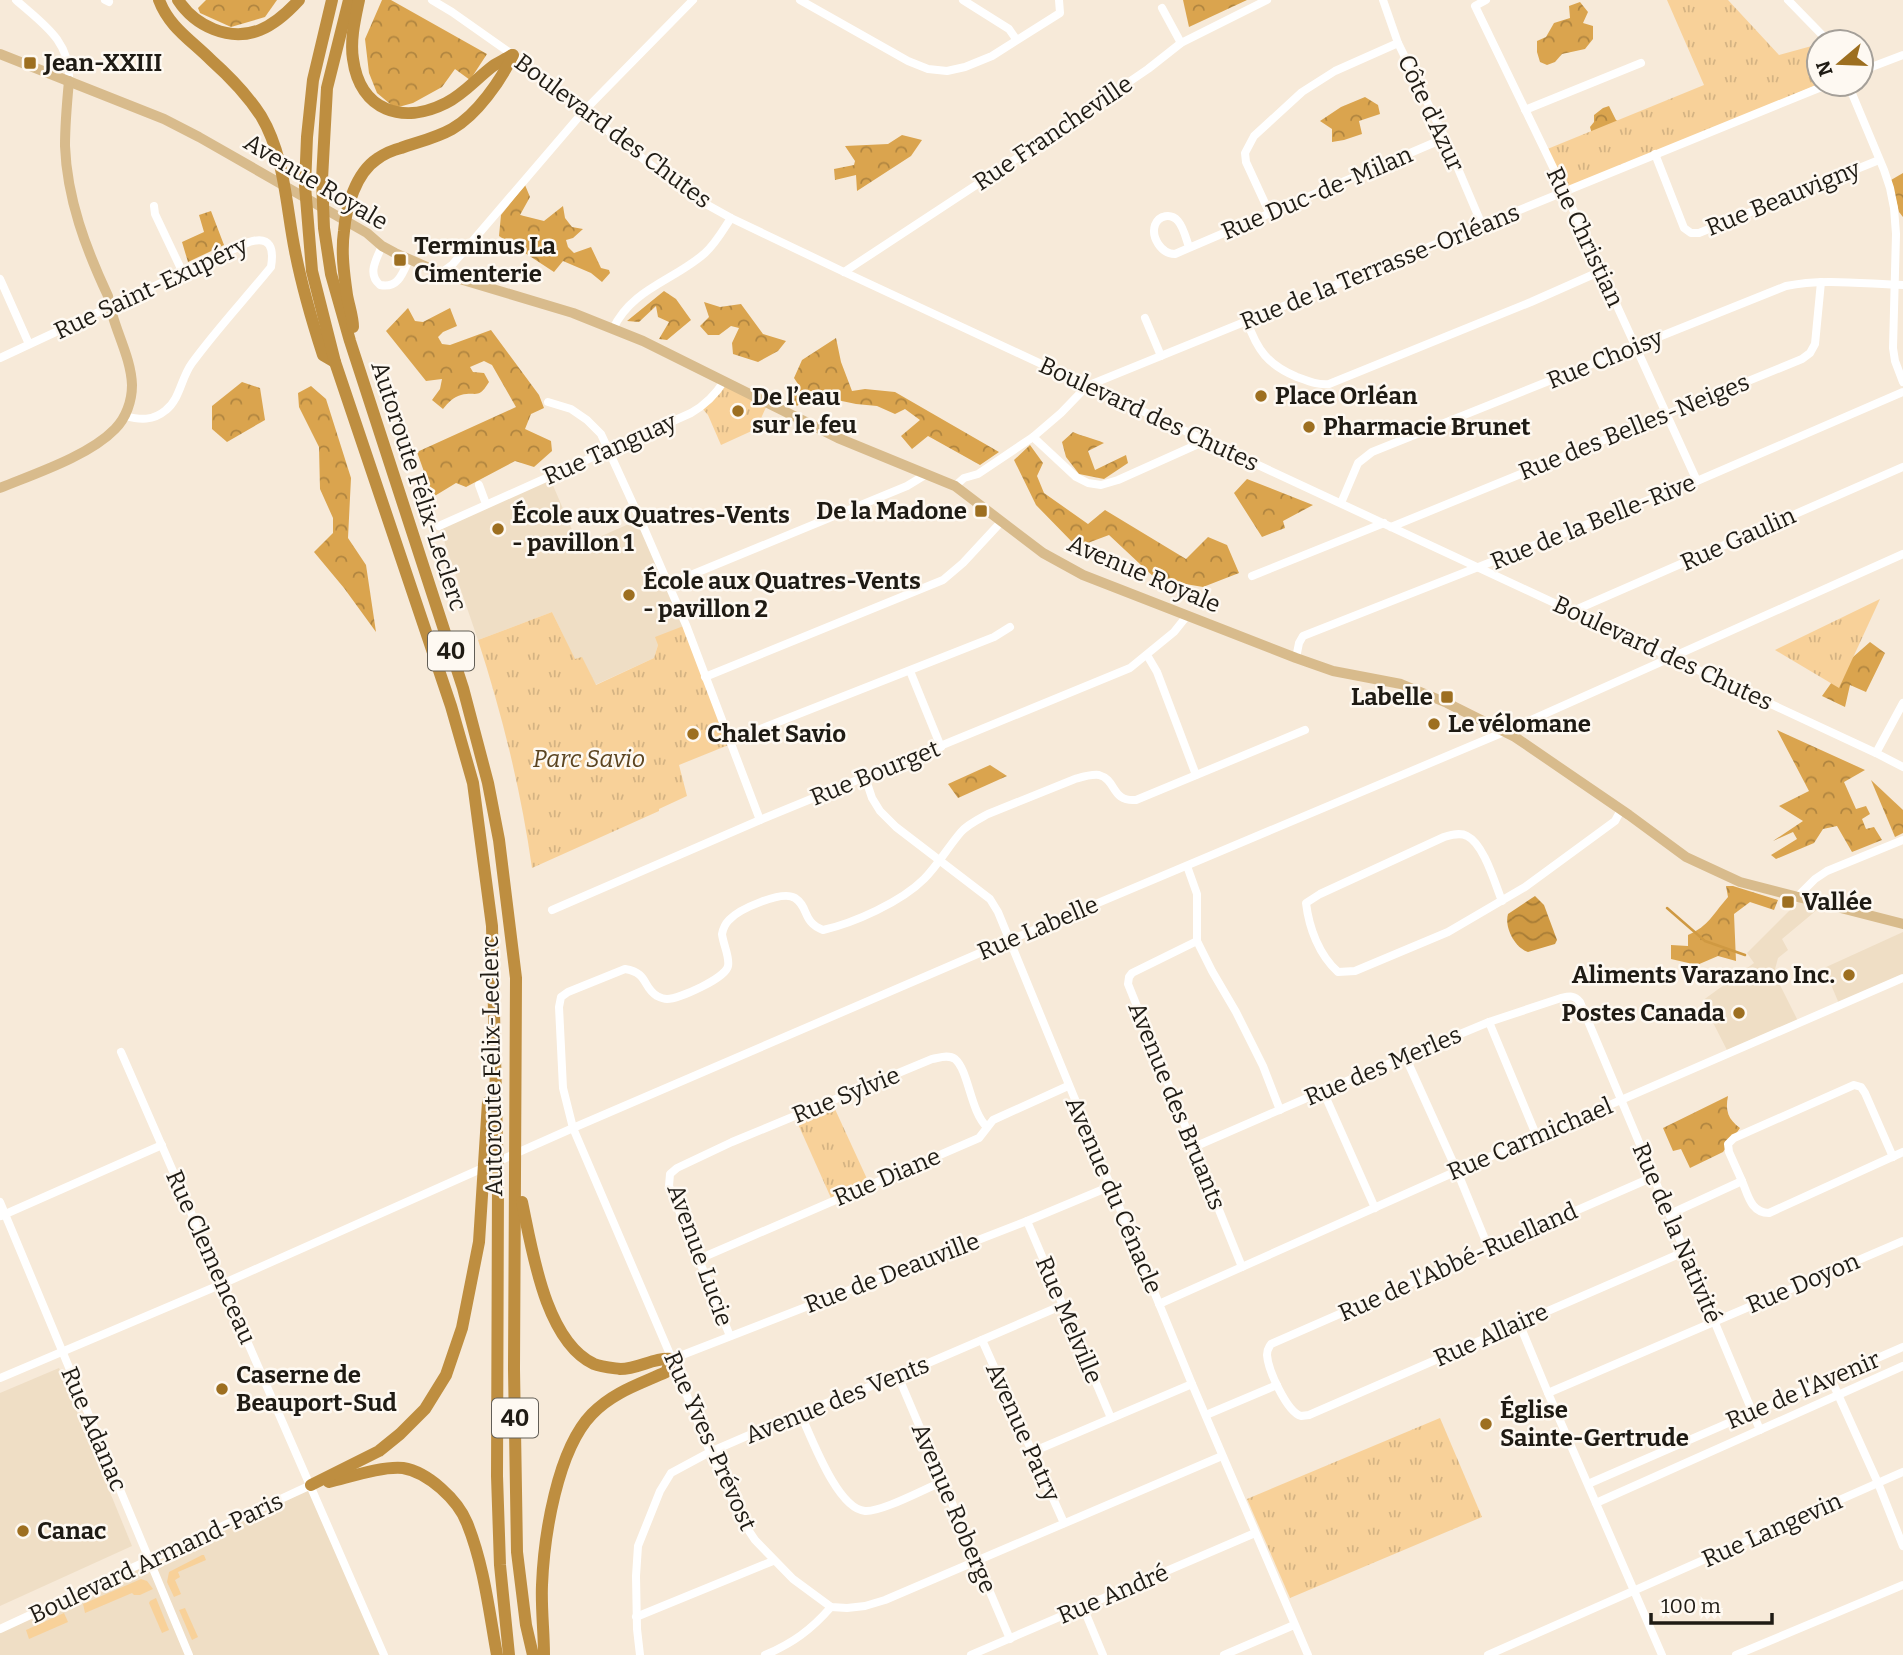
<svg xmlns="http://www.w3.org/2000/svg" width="1903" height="1655" viewBox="0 0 1903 1655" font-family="Bitter,serif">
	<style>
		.built { fill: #efdec5 }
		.grass { fill: #f8d199 }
		.forest { fill: url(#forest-crowns) }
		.park { fill: url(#park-tufts) }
		.water { fill: url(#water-waves) }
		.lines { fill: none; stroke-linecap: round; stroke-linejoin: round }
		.stream { stroke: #cf9942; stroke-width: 2.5 }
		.minor { stroke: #fff; stroke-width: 8 }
		.major { stroke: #d8bb8c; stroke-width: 10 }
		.highway { stroke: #be8e40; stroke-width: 12 }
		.poi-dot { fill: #9d6f20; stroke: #fef9f2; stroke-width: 2.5 }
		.labels { text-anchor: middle; stroke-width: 5; stroke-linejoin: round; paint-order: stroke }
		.shield { fill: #fef9f2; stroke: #625e57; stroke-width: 2 }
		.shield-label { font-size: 23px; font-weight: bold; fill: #1f1b14 }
		.poi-label { font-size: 24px; font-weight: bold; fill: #1f1b14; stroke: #fef9f2; text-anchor: start }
		.street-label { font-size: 24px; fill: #1f1b14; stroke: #fef9f2 }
		.park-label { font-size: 24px; font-style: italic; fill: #5b4420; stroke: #fef9f2 }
	</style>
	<defs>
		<pattern id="forest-crowns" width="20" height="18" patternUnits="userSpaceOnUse" patternTransform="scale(1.75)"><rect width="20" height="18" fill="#daa44e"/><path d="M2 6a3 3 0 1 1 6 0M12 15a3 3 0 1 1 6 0" fill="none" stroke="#b08540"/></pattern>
		<pattern id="park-tufts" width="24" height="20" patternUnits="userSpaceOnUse" patternTransform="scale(1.75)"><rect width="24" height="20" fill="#f8d199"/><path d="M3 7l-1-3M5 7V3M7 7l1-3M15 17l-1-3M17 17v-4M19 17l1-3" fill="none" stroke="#d4b383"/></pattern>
		<pattern id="water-waves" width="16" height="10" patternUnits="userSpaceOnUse" patternTransform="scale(1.75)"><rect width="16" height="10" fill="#cf9942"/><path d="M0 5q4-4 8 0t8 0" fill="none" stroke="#a77c36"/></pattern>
	</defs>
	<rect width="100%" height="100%" fill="#f7ead9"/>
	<g class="built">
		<polygon points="549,476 579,546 640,519 686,625 658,645 654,658 595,685 582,658 575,660 552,612 478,640 439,526"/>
		<polygon points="1802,898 1824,904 1782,939 1788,950 1778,958 1774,973 1799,1023 1729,1054 1702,1001 1754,963 1747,953"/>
		<polygon points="1903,932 1903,978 1840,1006 1824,968"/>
		<polygon points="59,1368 132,1546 0,1606 0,1393"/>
		<polygon points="311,1485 384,1655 0,1655 0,1630"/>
	</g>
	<g class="grass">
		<polygon points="202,1555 204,1555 206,1560 178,1572 180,1577 175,1580 181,1594 174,1597 167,1582 169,1572"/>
		<polygon points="141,1579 147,1581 153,1589 140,1595 134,1595 132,1593 85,1613 83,1604"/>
		<polygon points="156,1598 169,1630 162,1633 149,1603 150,1601"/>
		<polygon points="185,1608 198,1637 192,1640 179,1610"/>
		<polygon points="64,1613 68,1622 29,1639 26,1630"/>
	</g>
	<g class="forest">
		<polygon points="206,0 277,0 265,17 231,27 200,13 198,8"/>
		<polygon points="382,0 391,0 487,54 470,80 455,69 442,87 413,103 395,108 377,93 369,73 365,39"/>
		<polygon points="1183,0 1247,0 1189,27"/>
		<polygon points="1580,2 1588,12 1583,23 1593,26 1593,39 1585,49 1562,54 1555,62 1547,65 1540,62 1537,52 1537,41 1546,37 1554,23 1570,18 1569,6"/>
		<polygon points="1365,97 1378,105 1380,114 1359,121 1362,134 1344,140 1332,142 1332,129 1320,121 1341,107"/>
		<polygon points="1609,106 1616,120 1626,126 1592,134 1590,127 1594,122 1594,115 1603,108"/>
		<polygon points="902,135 922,140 911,156 857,191 856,175 835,180 834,169 854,165 855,161 845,146 888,144"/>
		<polygon points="1903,173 1903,217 1899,212 1891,180"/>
		<polygon points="525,185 530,197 520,215 544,221 563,206 565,218 572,227 583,229 573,238 566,240 568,247 574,253 591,247 601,268 609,270 610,273 602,282 591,273 563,261 554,272 499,236 501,215"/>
		<polygon points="211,211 224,245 188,262 182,242 204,232 199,215"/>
		<polygon points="664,291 676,299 691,320 667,340 659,339 669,322 658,317 656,306 639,322 627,321"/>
		<polygon points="704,302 720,307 741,304 763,334 786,341 778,351 758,362 733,354 732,343 739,328 731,326 719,335 708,335 700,326 709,317"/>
		<path d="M408 308 415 321 423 322 450 308 457 326 443 332 438 337 442 344 450 345 491 330 539 395 544 408 531 414 525 429 551 441 552 451 534 467 515 461 466 487 456 483 433 497 417 452 516 407 492 365 484 361 470 367 473 372 484 373 489 382C478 400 477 391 461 395 453 397 448 403 443 409L432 400 440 389 442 379 426 381 386 331Z"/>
		<polygon points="836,338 841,362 852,391 865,389 895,392 999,452 980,465 928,436 912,449 901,436 920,420 905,409 895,414 877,406 856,404 818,396 813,393 797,406 790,398 800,387 794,378 802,360"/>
		<polygon points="242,382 260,388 265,420 227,442 212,429 212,406"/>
		<polygon points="311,386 326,399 351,478 348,538 366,565 376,632 344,588 314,552 333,533 333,518 320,489 319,447 299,407 298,393"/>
		<path d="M1073 432C1084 437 1093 438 1104 443L1088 451 1095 470 1126 455 1128 463 1104 479 1079 474 1066 457 1062 442Z"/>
		<polygon points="1030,445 1043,463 1037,476 1044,493 1088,524 1105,510 1186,559 1208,537 1227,545 1239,573 1203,587 1156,579 1109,535 1077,547 1036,505 1014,460"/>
		<polygon points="1247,479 1313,505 1283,521 1285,528 1262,537 1234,493"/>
		<polygon points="1870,642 1885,653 1866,692 1850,685 1845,707 1822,696 1844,665"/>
		<polygon points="1777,730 1865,770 1844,782 1856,809 1866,806 1870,814 1862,819 1866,829 1874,827 1882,840 1852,852 1837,826 1823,829 1814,843 1776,859 1771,855 1797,839 1793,832 1773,841 1803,821 1779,806 1809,791"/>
		<polygon points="990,765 1007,776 958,798 948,784"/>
		<polygon points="1871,780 1903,810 1903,833 1895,837"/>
		<path d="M1726 886H1733L1778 900 1774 910 1750 902 1734 914 1736 961 1718 956 1697 965 1671 959V945L1688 946V935C1709 926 1713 914 1728 897Z"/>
		<path d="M1728 1096C1725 1111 1728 1119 1740 1128L1723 1152 1690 1168 1681 1149 1673 1151 1663 1128Z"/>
	</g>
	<g class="park">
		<polygon points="1667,0 1728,0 1779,55 1819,44 1819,84 1565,192 1545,150 1704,85"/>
		<polygon points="724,381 768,403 756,429 721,445 708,415 701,407"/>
		<polygon points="1880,599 1839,688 1775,650"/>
		<path d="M552 612 575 659 582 657 596 685 654 658 658 645 655 637 686 625 731 744 679 765 687 796 659 809V811L532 868C521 790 502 714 478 640Z"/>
		<polygon points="834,1107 868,1181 831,1198 798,1124"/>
		<polygon points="1440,1418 1482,1517 1290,1598 1247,1499"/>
	</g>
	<path class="water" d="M1535 896 1544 905 1557 940 1555 944 1528 952C1515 948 1504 927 1508 914Z"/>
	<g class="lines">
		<polyline class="stream" points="1667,908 1705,941 1745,955"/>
		<g class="minor">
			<path d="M16 0C43 24 71 41 69 81"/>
			<polyline points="105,0 109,2"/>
			<polyline points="432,0 452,12 513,55 686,193 731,218 844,272 1876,753 1903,767"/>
			<polyline points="800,0 908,61 928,69 947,71 965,67 992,56 1060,13 1059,0"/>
			<polyline points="963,0 1009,29 1016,39"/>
			<polyline points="1383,0 1398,43 1445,138 1482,225"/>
			<polyline points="1486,0 1475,6 1565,192 1697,481"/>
			<polyline points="1788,0 1829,42"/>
			<polyline points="1162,8 1181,43"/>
			<polyline points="1861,71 1903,55"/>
			<polyline points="1848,84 1884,170 1890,188 1894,208 1896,234 1893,348 1895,361 1903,382"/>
			<polyline points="1525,110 1641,63"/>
			<polyline points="1655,154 1684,228 1691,233 1699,233 1879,160"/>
			<polyline points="154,206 155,214 183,273"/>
			<polyline points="1270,214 1246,162 1245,153 1254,136 1302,92 1335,71 1398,43"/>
			<path d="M382 246C376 260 367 274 380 285 398 289 403 273 409 259"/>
			<path d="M1189 247C1186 239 1184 228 1178 221 1171 213 1159 215 1155 225 1151 237 1161 254 1175 254L1445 138"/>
			<polyline points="844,272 1028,151 1148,69 1181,43 1267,0"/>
			<polyline points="441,273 452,265 583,112 693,0"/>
			<polyline points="0,279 29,344"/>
			<polyline points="1145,318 1161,356"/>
			<path d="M1247 321C1257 350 1268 365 1297 377 1308 381 1317 385 1329 384L1531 302 1601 271"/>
			<path d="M613 329C631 289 675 280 705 253 716 243 723 230 731 218"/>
			<path d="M0 358 249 242C271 235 274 249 271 267 245 299 216 330 192 363 181 378 180 399 166 410 153 421 140 420 125 416"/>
			<polyline points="548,402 571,409 587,420 601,434 640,519 686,625 760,820"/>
			<polyline points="1033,437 1076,477 1088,483 1101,485 1118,480 1205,441"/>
			<polyline points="479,485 486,504"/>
			<polyline points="955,486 964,478 978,474 1033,437 1061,413 1087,386 1829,84"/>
			<path d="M1341 503 1358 463 1372 452 1786 286C1824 278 1865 284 1903 285"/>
			<path d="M439 526 691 413C705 405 716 394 724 381"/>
			<polyline points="1391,527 1802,359 1810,353 1815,344 1821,282"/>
			<polyline points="1252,576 1384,523"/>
			<polyline points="669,584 907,486 925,475"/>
			<polyline points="1573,611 1903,467"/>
			<polyline points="1147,655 1157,672 1196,775"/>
			<polyline points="1296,658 1299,643 1303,636 1697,481 1903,392"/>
			<polyline points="910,671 941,747"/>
			<polyline points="705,677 943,580 963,563 1001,522"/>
			<polyline points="730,741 994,637 1010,627"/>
			<polyline points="1876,753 1903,703"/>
			<polyline points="865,777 872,798 880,811 896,827 990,899 998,912 1192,1384 1308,1655"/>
			<polyline points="1187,866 1197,894 1197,941 1212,971 1236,1012 1263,1066 1280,1110"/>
			<polyline points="1797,897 1815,879 1827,871 1903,840"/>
			<path d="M1502 901C1495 884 1484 844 1467 836 1460 832 1451 835 1444 837L1320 894 1306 903C1309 928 1319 955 1338 972L1355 971 1448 932 1525 887 1615 821 1621 810"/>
			<polyline points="552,910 760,820 1130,668 1174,632 1186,617"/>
			<polyline points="1197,941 1132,973 1129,977 1128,984 1242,1267"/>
			<polyline points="1489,1022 1537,1137"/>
			<polyline points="121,1052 384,1655"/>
			<polyline points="1405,1056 1457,1171 1489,1249"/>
			<polyline points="1323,1091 1375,1208"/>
			<path d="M1194 1147 1323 1091 1489 1022 1561 998C1570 996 1574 995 1580 1002L1760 1430"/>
			<path d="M1653 1177 1271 1344C1268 1349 1267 1349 1267 1355 1268 1370 1287 1412 1301 1416L1309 1415 1686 1251"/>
			<polyline points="1742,1181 1729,1152 1728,1144 1734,1138 1854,1085 1861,1087 1865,1093 1893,1157"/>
			<polyline points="0,1202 189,1655"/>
			<path d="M1670 1214 1742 1181C1748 1195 1751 1213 1769 1213L1903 1152"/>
			<polyline points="1,1216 162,1145"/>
			<polyline points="1027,1221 1111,1418"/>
			<polyline points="699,1259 979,1138 993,1120 1068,1086"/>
			<polyline points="1159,1304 1457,1171 1903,978"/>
			<polyline points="1519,1323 1548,1393 1662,1655"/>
			<path d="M730 1336 669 1186 670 1174 677 1168 732 1142 932 1059C939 1058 948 1054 955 1059 969 1071 970 1111 987 1127"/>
			<polyline points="982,1340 1064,1523"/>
			<polyline points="672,1359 1027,1221 1111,1186"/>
			<polyline points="898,1376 1010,1639"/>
			<polyline points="0,1378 222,1284 573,1128 1010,940 1504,732 1903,554"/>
			<polyline points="1831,1379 1878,1483 1903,1546"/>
			<polyline points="1548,1393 1903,1241"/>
			<path d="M800 1413C811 1436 837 1509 865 1511 882 1512 924 1489 942 1482"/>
			<polyline points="1206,1415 1277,1385"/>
			<polyline points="1032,1452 1192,1384"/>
			<path d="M1222 1456 885 1600 865 1606 847 1608 831 1607 793 1579 755 1540 741 1519 710 1452 672 1359 573 1128 563 1088 559 1007 561 997 568 992 625 969C649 973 642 987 657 996 659 997 665 999 667 999 679 999 726 978 728 966 730 957 723 944 722 934 723 929 725 924 729 920 739 909 782 890 795 898 809 907 802 922 823 930 854 923 901 902 924 879 938 865 948 847 961 832 968 824 979 819 988 814L1075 779C1082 777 1091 774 1099 775 1117 780 1111 802 1136 800L1305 730"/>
			<polyline points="1588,1484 1903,1347"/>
			<polyline points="1596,1503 1903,1366"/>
			<polyline points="1083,1607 1103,1655"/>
			<polyline points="636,1617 773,1561"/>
			<polyline points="0,1629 311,1485"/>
			<polyline points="640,1655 637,1629 636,1576 638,1546 660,1491 671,1473 710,1452 800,1413 898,1376 1063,1305"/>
			<path d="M765 1655C793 1643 811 1630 831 1607"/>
			<polyline points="971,1655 1255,1533"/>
			<polyline points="1224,1655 1294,1625"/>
			<polyline points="1488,1655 1903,1472"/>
			<polyline points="1736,1655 1903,1585"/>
		</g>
		<g class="major">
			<polyline points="0,54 164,119 199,137 367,233 382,246 395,253 443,274 573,313 643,341 838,438 955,486 1043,553 1083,575 1296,658 1333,671 1401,684 1447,703 1515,737 1629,815 1686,857 1740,882 1903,924"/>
			<path d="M0 488C34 474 89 456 115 429 126 418 132 401 132 385 131 355 112 326 108 296 86 249 67 199 65 146 65 124 67 102 69 81"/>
		</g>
		<g class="highway">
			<path d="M159 0C169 27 191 40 211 60 229 76 248 96 261 116 285 156 286 207 295 251 302 287 312 321 323 355L335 362"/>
			<path d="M178 0C195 26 229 42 260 30 275 24 288 12 299 0"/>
			<polyline points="332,0 313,80 307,137 305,186 312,271 335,362 451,706 473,783 492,926 498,1184 497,1476 500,1565 509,1655"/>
			<polyline points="349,0 327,88 322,179 324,228 331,274 350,341 463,688 488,783 499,840 516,978 514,1369 517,1552 526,1625 533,1655"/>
			<path d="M359 0C355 19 350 40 353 59 360 111 403 125 446 103 464 94 477 78 493 66 499 62 506 59 512 55"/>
			<path d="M353 327C353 317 349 306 347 295 344 274 341 252 344 231 346 207 356 173 377 159 384 154 393 150 401 148 418 142 436 138 452 129 477 115 501 80 513 55"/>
			<path d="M522 1202C532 1249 545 1341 594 1364 601 1367 613 1368 620 1369 639 1369 654 1357 672 1359L666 1372C640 1384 613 1392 592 1414 557 1450 544 1536 542 1585 541 1608 544 1632 544 1655"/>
			<path d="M329 1482C350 1477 382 1466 403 1468 428 1472 458 1500 467 1523 484 1565 489 1611 497 1655"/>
			<polyline points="311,1485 379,1451 400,1434 425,1409 446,1375 462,1328 479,1242 488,1102"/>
		</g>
	</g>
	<g class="poi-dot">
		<rect x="23" y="56" width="14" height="14" rx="3.5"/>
		<rect x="393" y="253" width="14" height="14" rx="3.5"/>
		<circle cx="1261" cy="396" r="7"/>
		<circle cx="738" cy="411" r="7"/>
		<circle cx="1309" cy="427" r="7"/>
		<rect x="974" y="504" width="14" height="14" rx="3.5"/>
		<circle cx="498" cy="529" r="7"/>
		<circle cx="629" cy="595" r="7"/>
		<rect x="1440" y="690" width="14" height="14" rx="3.5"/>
		<circle cx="1434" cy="724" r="7"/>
		<circle cx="693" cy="734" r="7"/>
		<rect x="1781" y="895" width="14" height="14" rx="3.5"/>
		<circle cx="1849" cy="975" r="7"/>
		<circle cx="1739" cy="1013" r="7"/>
		<circle cx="222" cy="1389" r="7"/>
		<circle cx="1486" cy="1424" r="7"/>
		<circle cx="23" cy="1531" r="7"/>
	</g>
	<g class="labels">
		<g class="shield">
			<rect x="428" y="631.5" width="46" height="39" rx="5"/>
			<rect x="492" y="1398.5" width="46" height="39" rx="5"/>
		</g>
		<g class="shield-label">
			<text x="451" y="659">40</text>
			<text x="515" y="1426">40</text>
		</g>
		<g class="poi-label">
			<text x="44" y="71">Jean-XXIII</text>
			<text x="414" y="254">Terminus La<tspan x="414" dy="28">Cimenterie</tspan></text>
			<text x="1275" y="404">Place Orléan</text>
			<text x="752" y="405">De l’eau<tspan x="752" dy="28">sur le feu</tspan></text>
			<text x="1323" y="435">Pharmacie Brunet</text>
			<text x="967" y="519" text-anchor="end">De la Madone</text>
			<text x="512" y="523">École aux Quatres-Vents<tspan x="512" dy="28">- pavillon 1</tspan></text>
			<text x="643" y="589">École aux Quatres-Vents<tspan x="643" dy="28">- pavillon 2</tspan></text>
			<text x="1433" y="705" text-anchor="end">Labelle</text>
			<text x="1448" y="732">Le vélomane</text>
			<text x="707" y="742">Chalet Savio</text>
			<text x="1802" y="910">Vallée</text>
			<text x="1835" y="983" text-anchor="end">Aliments Varazano Inc.</text>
			<text x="1725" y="1021" text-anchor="end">Postes Canada</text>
			<text x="236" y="1383">Caserne de<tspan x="236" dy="28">Beauport-Sud</tspan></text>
			<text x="1500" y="1418">Église<tspan x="1500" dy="28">Sainte-Gertrude</tspan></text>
			<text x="37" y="1539">Canac</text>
		</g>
		<g class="street-label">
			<text transform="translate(1431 113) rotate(65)" y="8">Côte d'Azur</text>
			<text transform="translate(613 131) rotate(37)" y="8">Boulevard des Chutes</text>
			<text transform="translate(1053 133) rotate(-34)" y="8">Rue Francheville</text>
			<text transform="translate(316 182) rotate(31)" y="8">Avenue Royale</text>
			<text transform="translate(1317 193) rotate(-23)" y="8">Rue Duc-de-Milan</text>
			<text transform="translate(1783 198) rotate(-22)" y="8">Rue Beauvigny</text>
			<text transform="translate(1585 237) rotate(65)" y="8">Rue Christian</text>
			<text transform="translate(1380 267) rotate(-22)" y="8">Rue de la Terrasse-Orléans</text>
			<text transform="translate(151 288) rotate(-25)" y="8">Rue Saint-Exupéry</text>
			<text transform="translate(1605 359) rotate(-22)" y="8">Rue Choisy</text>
			<text transform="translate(1149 414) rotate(25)" y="8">Boulevard des Chutes</text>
			<text transform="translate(1634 427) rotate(-22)" y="8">Rue des Belles-Neiges</text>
			<text transform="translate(610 449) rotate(-24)" y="8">Rue Tanguay</text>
			<text transform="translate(419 486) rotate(72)" y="8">Autoroute Félix-Leclerc</text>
			<text transform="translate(1593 522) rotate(-22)" y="8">Rue de la Belle-Rive</text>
			<text transform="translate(1738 539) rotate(-24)" y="8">Rue Gaulin</text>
			<text transform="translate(1144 574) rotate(23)" y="8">Avenue Royale</text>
			<text transform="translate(1663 653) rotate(25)" y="8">Boulevard des Chutes</text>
			<text transform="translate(875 773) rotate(-22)" y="8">Rue Bourget</text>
			<text transform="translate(1038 928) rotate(-23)" y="8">Rue Labelle</text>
			<text transform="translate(492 1066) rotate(-91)" y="8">Autoroute Félix-Leclerc</text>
			<text transform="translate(1383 1066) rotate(-23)" y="8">Rue des Merles</text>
			<text transform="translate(846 1095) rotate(-22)" y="8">Rue Sylvie</text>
			<text transform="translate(1177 1106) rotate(68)" y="8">Avenue des Bruants</text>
			<text transform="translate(1530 1139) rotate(-23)" y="8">Rue Carmichael</text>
			<text transform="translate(887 1177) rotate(-23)" y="8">Rue Diane</text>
			<text transform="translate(1114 1195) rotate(67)" y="8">Avenue du Cénacle</text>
			<text transform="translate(1677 1233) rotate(67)" y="8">Rue de la Nativité</text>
			<text transform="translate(700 1255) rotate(70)" y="8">Avenue Lucie</text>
			<text transform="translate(211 1257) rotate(66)" y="8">Rue Clemenceau</text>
			<text transform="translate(1458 1262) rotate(-24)" y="8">Rue de l'Abbé-Ruelland</text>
			<text transform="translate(892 1273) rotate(-21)" y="8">Rue de Deauville</text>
			<text transform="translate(1803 1283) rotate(-23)" y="8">Rue Doyon</text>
			<text transform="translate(1069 1320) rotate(67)" y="8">Rue Melville</text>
			<text transform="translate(1491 1335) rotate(-24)" y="8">Rue Allaire</text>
			<text transform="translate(1803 1390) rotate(-23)" y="8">Rue de l'Avenir</text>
			<text transform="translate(837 1400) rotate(-22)" y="8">Avenue des Vents</text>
			<text transform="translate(94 1429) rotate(67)" y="8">Rue Adanac</text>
			<text transform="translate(1023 1432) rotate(66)" y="8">Avenue Patry</text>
			<text transform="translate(710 1441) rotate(66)" y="8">Rue Yves-Prévost</text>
			<text transform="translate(954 1508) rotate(67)" y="8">Avenue Roberge</text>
			<text transform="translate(1772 1530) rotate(-24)" y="8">Rue Langevin</text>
			<text transform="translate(156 1558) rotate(-25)" y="8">Boulevard Armand-Paris</text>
			<text transform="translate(1113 1594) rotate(-23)" y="8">Rue André</text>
		</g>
		<g class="park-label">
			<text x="589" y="767">Parc Savio</text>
		</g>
	</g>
	<g transform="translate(1840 63) rotate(251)"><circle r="33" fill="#fef9f2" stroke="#a5a099" stroke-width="2"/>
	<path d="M0-5L12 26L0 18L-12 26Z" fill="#9d6f20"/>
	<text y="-10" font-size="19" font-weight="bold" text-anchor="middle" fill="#1f1b14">N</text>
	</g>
	<path d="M1651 1613v10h121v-10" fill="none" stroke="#1f1b14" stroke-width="3.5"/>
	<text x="1661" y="1613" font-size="21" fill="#1f1b14" stroke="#fef9f2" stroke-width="5" paint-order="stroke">100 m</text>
</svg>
